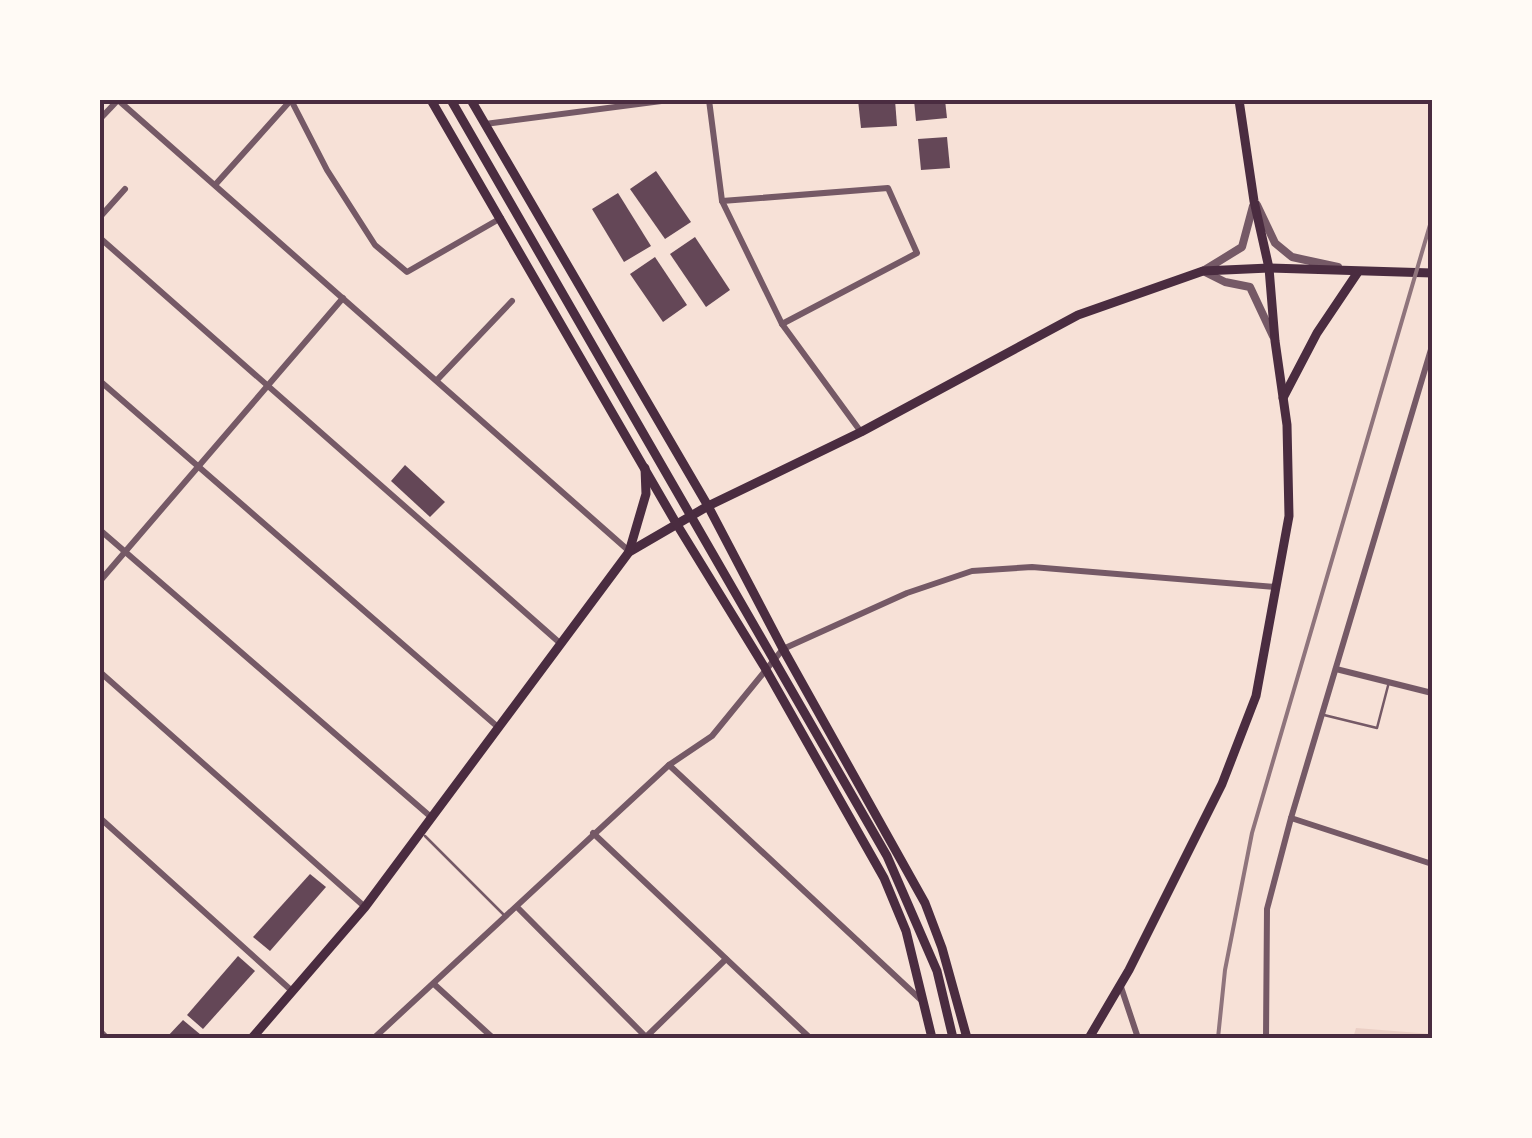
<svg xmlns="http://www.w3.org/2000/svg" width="1532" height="1138" viewBox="0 0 1532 1138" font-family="Figtree,sans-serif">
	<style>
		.green { fill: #ebcfc5 }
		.building { fill: #644757 }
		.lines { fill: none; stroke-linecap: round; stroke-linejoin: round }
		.service { stroke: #755966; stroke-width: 2.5 }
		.minor { stroke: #755966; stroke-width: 6 }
		.tertiary { stroke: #755966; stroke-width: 8 }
		.secondary { stroke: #4a2c40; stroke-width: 9 }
		.primary { stroke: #4a2c40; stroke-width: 9 }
		.rail { stroke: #8f747c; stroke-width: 4 }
		.neatline { fill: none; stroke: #4a2c40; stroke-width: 4 }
	</style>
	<rect width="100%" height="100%" fill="#f7e1d7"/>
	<polygon class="green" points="1356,1028 1432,1034 1432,1038 1353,1038"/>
	<g class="building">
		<polygon points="858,100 895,100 897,126 861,128"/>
		<polygon points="914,100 945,100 947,118 916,121"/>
		<polygon points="947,137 950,168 921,170 918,139"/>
		<polygon points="656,171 691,222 665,239 630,189"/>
		<polygon points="618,193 651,246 624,262 592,209"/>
		<polygon points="695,237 730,290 706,307 670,254"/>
		<polygon points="655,257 687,305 663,322 630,274"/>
		<polygon points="405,465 445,502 430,517 391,481"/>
		<polygon points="310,874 326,887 270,951 253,937"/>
		<polygon points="238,956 255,971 203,1029 187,1015"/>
		<polygon points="183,1020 201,1035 166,1038"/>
	</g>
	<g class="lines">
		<g class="service">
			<polyline points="1324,715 1377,728 1389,682"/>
			<polyline points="425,836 504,915"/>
		</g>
		<g class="minor">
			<polyline points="118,100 629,551"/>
			<polyline points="291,100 327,170 375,245 407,272 501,218"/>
			<polyline points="709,100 722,201 782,324 861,432"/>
			<polyline points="100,119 118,100"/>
			<polyline points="485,124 669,100"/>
			<polyline points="215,185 291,100"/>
			<polyline points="722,201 888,188 917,253 782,324"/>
			<polyline points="100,217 125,189"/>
			<polyline points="100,238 561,644"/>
			<polyline points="437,380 512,301"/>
			<polyline points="100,381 499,728"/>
			<polyline points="100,530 431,817"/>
			<polyline points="100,581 343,298"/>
			<polyline points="1336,669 1432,693"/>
			<polyline points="100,672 365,907"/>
			<polyline points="669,765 920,999"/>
			<polyline points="100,818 292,991"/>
			<polyline points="1291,818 1432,864"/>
			<polyline points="593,833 810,1038"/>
			<polyline points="517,907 646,1037"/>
			<polyline points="1120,984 1138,1038"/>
			<polyline points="435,985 493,1038"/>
			<polyline points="100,1031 107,1038"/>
			<polyline points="646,1037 726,959"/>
			<polyline points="374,1038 669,765 712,736 783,649 907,593 972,571 1032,567 1276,587"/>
			<polyline points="1266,1038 1267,909 1291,818 1432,346"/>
		</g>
		<g class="tertiary">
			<polyline points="1257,205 1275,243 1292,257 1338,267"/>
			<polyline points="1203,271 1225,282 1250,287 1273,336"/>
			<polyline points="1203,271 1242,247 1253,206"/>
		</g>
		<g class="secondary">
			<polyline points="1283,398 1317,333 1358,272"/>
			<polyline points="252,1038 365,907 629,552 708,506 861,432 1078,315 1203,271 1269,268 1432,273"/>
			<polyline points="1089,1038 1129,970 1222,784 1256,696 1289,516 1287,425 1275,341 1269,268 1254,201 1239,100"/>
		</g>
		<g class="primary">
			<polyline points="431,100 676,523 765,668 884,878 906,931 932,1038"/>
			<polyline points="451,100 887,856 937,971 953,1038"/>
			<polyline points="471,100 708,506 783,649 925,903 942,948 967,1038"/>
			<polyline points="629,552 646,494 645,468"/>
		</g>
		<polyline class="rail" points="1218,1038 1225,970 1252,833 1432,218"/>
	</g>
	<rect width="1532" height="1138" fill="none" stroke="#fffaf5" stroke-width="205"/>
	<rect x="102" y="102" width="1328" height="934" class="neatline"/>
</svg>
